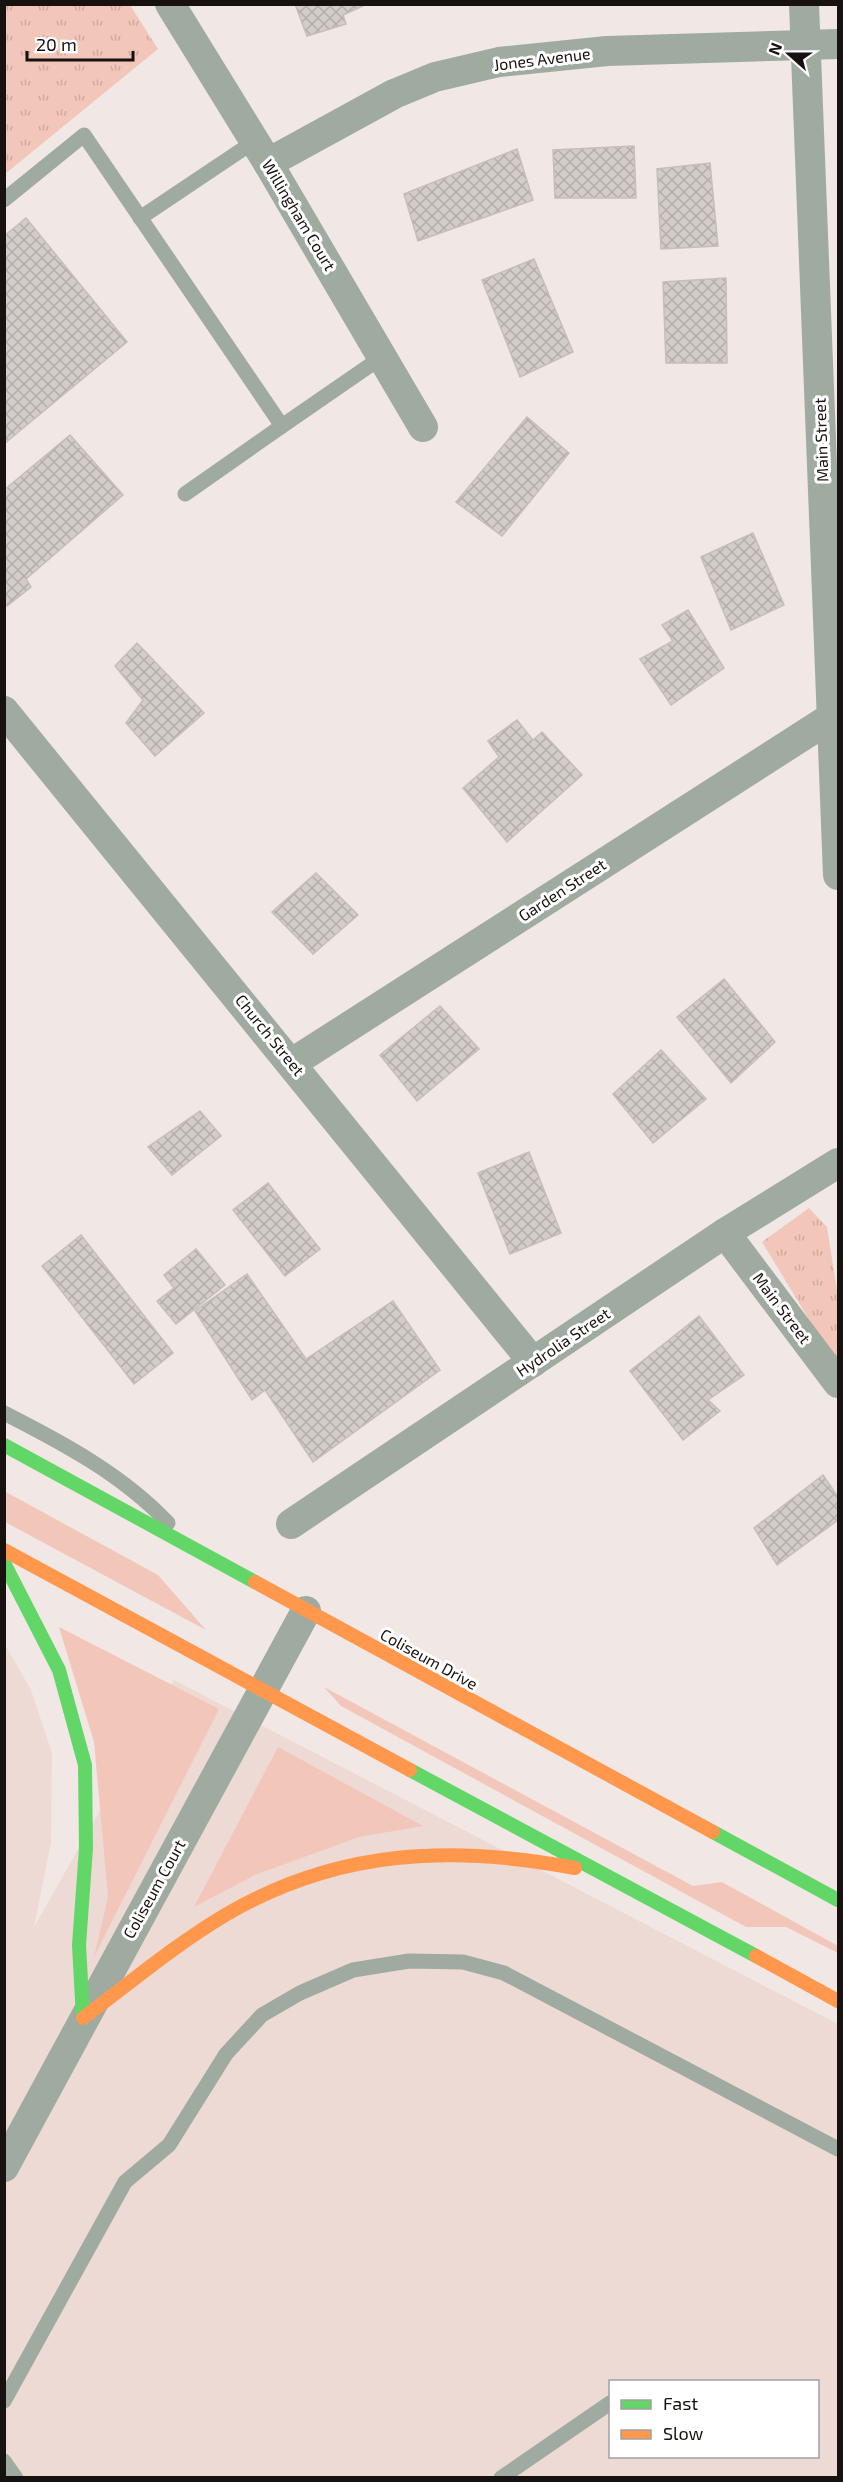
<svg xmlns="http://www.w3.org/2000/svg" width="843" height="2482" viewBox="0 0 843 2482" font-family="'Exo 2',sans-serif">
	<style>
		.built { fill: #eddad4; fill-rule: evenodd }
		.green { fill: #f2c7ba }
		.park { fill: url(#park-tufts) }
		.building { fill: url(#building-cross-hatch); stroke: #c6bebb; stroke-width: 1.5 }
		.lines { fill: none; stroke-linecap: round; stroke-linejoin: round }
		.lane { stroke: #9faaa1; stroke-width: 15 }
		.street { stroke: #9faaa1; stroke-width: 30 }
		.fast { stroke: #63d668; stroke-width: 14 }
		.slow { stroke: #ff974d; stroke-width: 14 }
		.labels { text-anchor: middle; stroke-width: 6; stroke-linejoin: round; paint-order: stroke }
		.street-label { font-size: 16px; fill: #17110f; stroke: #fff }
	</style>
	<defs>
		<pattern id="park-tufts" width="24" height="20" patternUnits="userSpaceOnUse" patternTransform="scale(1.5)"><rect width="24" height="20" fill="#f2c7ba"/><path d="M3 7l-1-3M5 7V3M7 7l1-3M15 17l-1-3M17 17v-4M19 17l1-3" fill="none" stroke="#cfaa9f"/></pattern>
		<pattern id="building-cross-hatch" width="8" height="8" patternUnits="userSpaceOnUse" patternTransform="scale(1.5)"><rect width="8" height="8" fill="#d3ccc9"/><path d="M0 0l8 8M0 8l8-8" fill="none" stroke="#b4aeab"/></pattern>
	</defs>
	<rect width="100%" height="100%" fill="#f1e7e4"/>
	<path class="built" d="M4 1643 31 1690 52 1753 51 1842 34 1927 174 1680 838 2024V2477H5ZM610 2382H818V2456H610Z"/>
	<g class="green">
		<polygon points="4,1491 158,1575 206,1630 5,1522"/>
		<polygon points="59,1627 219,1709 94,1957 108,1897 94,1742"/>
		<polygon points="324,1687 693,1886 722,1882 838,1946 838,1953 786,1927 746,1927 341,1706"/>
		<polygon points="278,1747 423,1826 359,1837 255,1875 194,1907"/>
	</g>
	<g class="park">
		<polygon points="5,4 130,5 158,49 5,174"/>
		<polygon points="809,1208 827,1227 838,1297 838,1367 762,1242"/>
	</g>
	<g class="building">
		<polygon points="295,4 367,4 343,15 346,24 307,36"/>
		<polygon points="634,146 636,198 555,198 553,150"/>
		<polygon points="517,149 533,200 418,241 404,194"/>
		<polygon points="710,163 718,246 661,249 657,169"/>
		<polygon points="26,218 127,342 4,444 4,236"/>
		<polygon points="534,259 573,352 520,377 482,280"/>
		<polygon points="726,278 727,363 666,363 663,282"/>
		<polygon points="527,417 569,453 502,536 456,502"/>
		<polygon points="70,435 123,495 26,579 31,587 7,606 4,603 4,490"/>
		<polygon points="753,533 784,605 731,630 701,557"/>
		<polygon points="688,610 724,668 671,705 640,659 673,641 662,625"/>
		<polygon points="137,643 204,713 155,756 126,723 143,700 115,666"/>
		<polygon points="517,720 533,740 542,732 582,775 507,842 463,788 499,757 488,741"/>
		<polygon points="316,873 358,915 313,954 272,912"/>
		<polygon points="724,979 775,1042 731,1083 677,1017"/>
		<polygon points="440,1006 479,1049 417,1101 380,1055"/>
		<polygon points="661,1050 706,1099 653,1143 613,1094"/>
		<polygon points="200,1111 221,1136 172,1175 148,1147"/>
		<polygon points="529,1152 561,1233 510,1254 478,1173"/>
		<polygon points="268,1183 320,1249 285,1276 233,1210"/>
		<polygon points="81,1235 173,1353 134,1384 42,1266"/>
		<polygon points="196,1249 225,1285 176,1324 157,1301 174,1288 164,1275"/>
		<polygon points="247,1274 306,1359 393,1301 440,1370 313,1462 265,1390 252,1400 195,1311"/>
		<polygon points="699,1316 744,1375 708,1400 720,1411 683,1440 630,1371"/>
		<polygon points="823,1475 838,1497 838,1520 777,1565 754,1528"/>
	</g>
	<g class="lines">
		<g class="lane">
			<polyline points="4,200 84,135 282,426 185,494"/>
			<polyline points="140,218 255,141"/>
			<polyline points="282,426 382,357"/>
			<path d="M4 1413C63 1443 123 1475 168 1523"/>
			<polyline points="4,2401 125,2182 169,2145 226,2054 262,2015 300,1993 353,1970 409,1961 463,1962 504,1973 838,2149"/>
			<polyline points="4,2461 16,2478"/>
			<polyline points="501,2478 610,2403"/>
		</g>
		<g class="street">
			<polyline points="170,4 268,163 423,427"/>
			<polyline points="804,4 838,875"/>
			<polyline points="268,163 394,94 435,77 499,62 607,51 838,44"/>
			<polyline points="4,711 533,1362"/>
			<polyline points="292,1063 832,717"/>
			<polyline points="725,1233 838,1383"/>
			<polyline points="291,1524 725,1233 838,1163"/>
			<polyline points="4,2167 306,1611"/>
		</g>
		<g class="fast">
			<polyline points="4,1445 255,1582"/>
			<polyline points="4,1563 59,1670 85,1765 86,1848 79,1945 83,2018"/>
			<polyline points="410,1770 756,1956"/>
			<polyline points="713,1832 838,1900"/>
		</g>
		<g class="slow">
			<polyline points="4,1550 410,1770"/>
			<polyline points="255,1582 713,1832"/>
			<polyline points="756,1956 838,2001"/>
			<path d="M83 2018C130 1983 176 1944 227 1914 339 1849 451 1845 575 1868"/>
		</g>
	</g>
	<g class="labels">
		<g class="street-label">
			<text transform="translate(542 59) rotate(-7)" y="6">Jones Avenue</text>
			<text transform="translate(299 215) rotate(59)" y="6">Willingham Court</text>
			<text transform="translate(821 440) rotate(-92)" y="6">Main Street</text>
			<text transform="translate(562 890) rotate(-33)" y="6">Garden Street</text>
			<text transform="translate(270 1035) rotate(51)" y="6">Church Street</text>
			<text transform="translate(782 1308) rotate(53)" y="6">Main Street</text>
			<text transform="translate(563 1342) rotate(-34)" y="6">Hydrolia Street</text>
			<text transform="translate(429 1659) rotate(29)" y="6">Coliseum Drive</text>
			<text transform="translate(154 1889) rotate(-61)" y="6">Coliseum Court</text>
		</g>
	</g>
	<rect width="843" height="2482" fill="none" stroke="#17110f" stroke-width="12"/>
	<rect x="609" y="2380" width="210" height="78" fill="#ffffff" stroke="#a2a09f" stroke-width="1.5"/>
	<rect x="621" y="2400" width="30" height="9" fill="#63d668" stroke="#a2a09f" stroke-width="1.5"/>
	<text x="663" y="2410" font-size="18" fill="#17110f">Fast</text>
	<rect x="621" y="2430" width="30" height="9" fill="#ff974d" stroke="#a2a09f" stroke-width="1.5"/>
	<text x="663" y="2440" font-size="18" fill="#17110f">Slow</text>
	<g transform="translate(789 54) rotate(291)" stroke="#ffffff" stroke-width="4.5" paint-order="stroke">
	<path d="M0-4.5L10 22L0 15L-10 22Z" fill="#17110f"/>
	<text y="-9" font-size="16" font-weight="bold" text-anchor="middle" fill="#17110f">N</text>
	</g>
	<path d="M27 51v9h106v-9" fill="none" stroke="#17110f" stroke-width="3"/>
	<text x="36" y="51" font-size="18" fill="#17110f" stroke="#ffffff" stroke-width="4.5" paint-order="stroke">20 m</text>
</svg>
